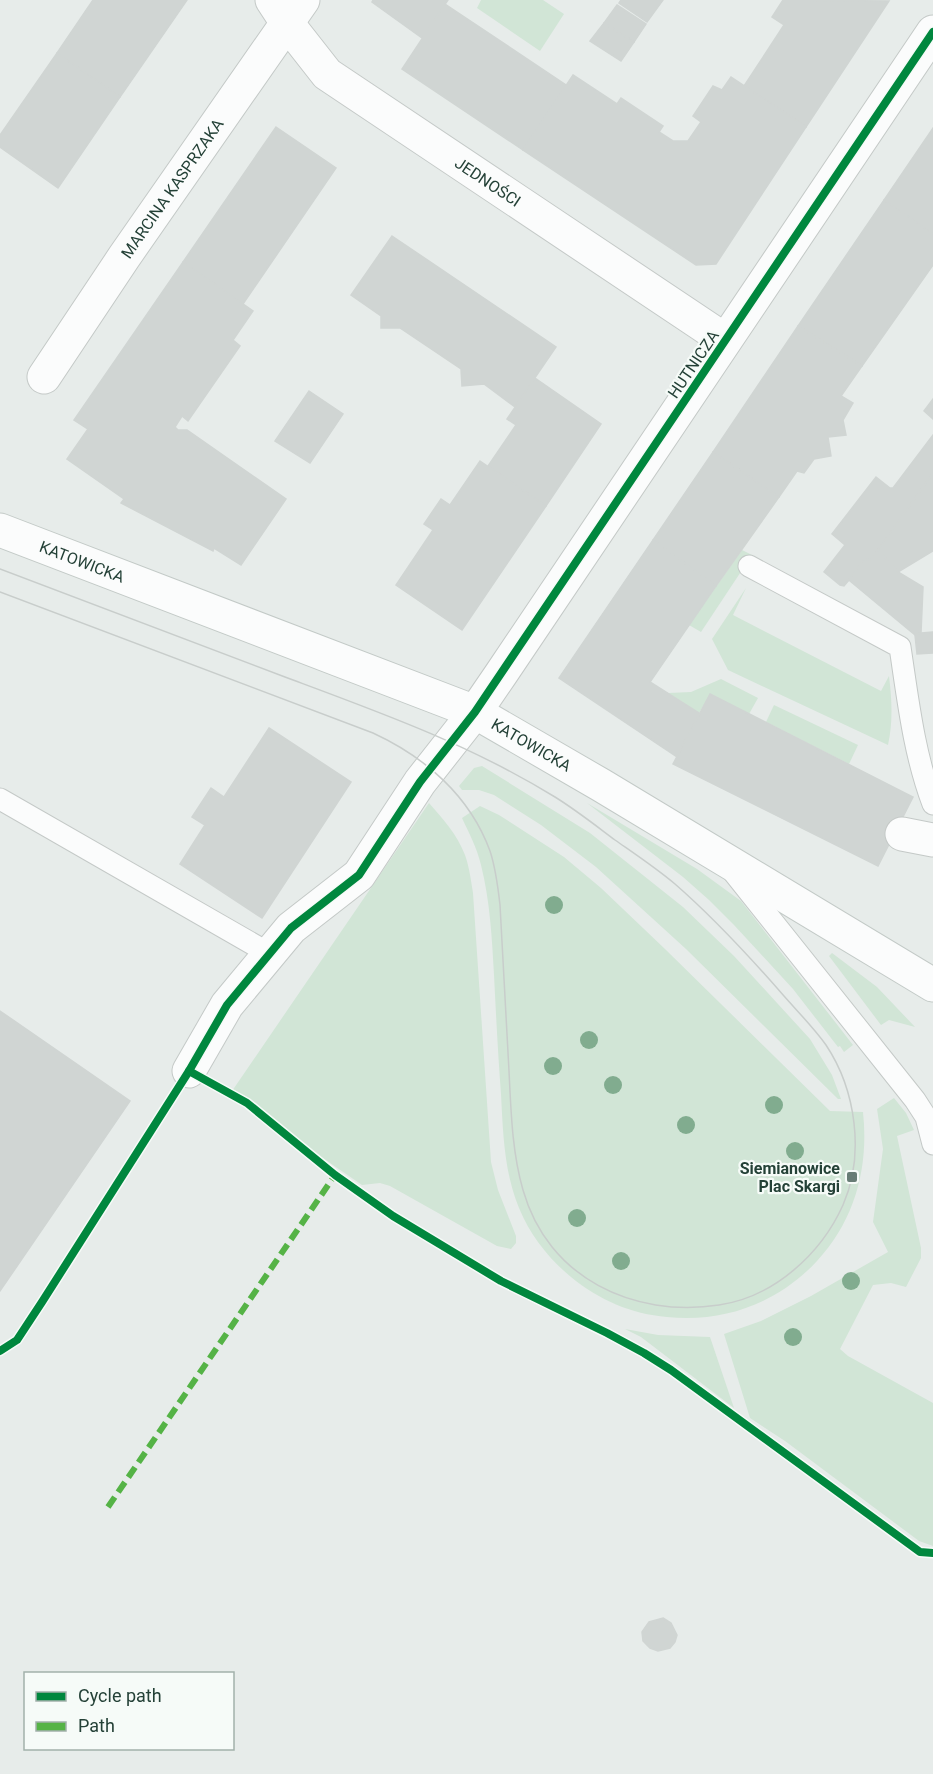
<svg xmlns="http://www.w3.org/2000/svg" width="933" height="1774" viewBox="0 0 933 1774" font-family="Roboto,sans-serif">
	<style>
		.green { fill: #d1e5d6 }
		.building { fill: #d0d5d3; stroke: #d0d5d3; stroke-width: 1.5 }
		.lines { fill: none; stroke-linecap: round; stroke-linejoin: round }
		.lane-casing { stroke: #c4c9c7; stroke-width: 23 }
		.street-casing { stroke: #c4c9c7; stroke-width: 35 }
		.secondary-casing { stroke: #c3cac7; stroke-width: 35 }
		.lane { stroke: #fbfcfc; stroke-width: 21 }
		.street { stroke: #fbfcfc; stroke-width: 33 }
		.secondary { stroke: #fbfcfc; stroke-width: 33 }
		.tram { stroke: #c8cdcb; stroke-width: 1.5 }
		.quiet { stroke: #55b346; stroke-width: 6; stroke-dasharray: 12 6; stroke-linecap: butt }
		.cycleway-casing { stroke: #f6fbf8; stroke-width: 11 }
		.cycleway { stroke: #00873e; stroke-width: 8 }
		.tree { fill: #81ac8f }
		.poi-dot { fill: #687d76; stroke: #f6fbf8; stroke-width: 2 }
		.labels { text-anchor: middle; stroke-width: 4.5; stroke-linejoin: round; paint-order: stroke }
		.street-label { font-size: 16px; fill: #244137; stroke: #f6fbf8 }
		.poi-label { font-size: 16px; font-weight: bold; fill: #244137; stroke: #f6fbf8; text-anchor: end }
	</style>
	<rect width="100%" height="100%" fill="#e7ecea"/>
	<g class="green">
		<polygon points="481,0 543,0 564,14 540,51 477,8"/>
		<polygon points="742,550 752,555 701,632 689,625"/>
		<path d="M746 588 733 615 881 691 889 676C892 700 893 722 888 745L728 670 712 639Z"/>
		<polygon points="721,679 758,698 749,714 710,695 699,713 668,693 691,692"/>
		<polygon points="774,705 858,745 849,764 766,722"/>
		<polygon points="482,766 590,833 683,907 734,956 810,1039 832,1075 841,1099 838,1099 686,949 596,867 541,825 494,795 479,790 462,790 459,786 474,768"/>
		<path d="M429 803C443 819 457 834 465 855 469 866 471 880 473 893L491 1162 498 1190 516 1236V1243L511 1249 497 1246 390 1186 380 1183 362 1185 230 1094Z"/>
		<polygon points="587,803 697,869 741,901 853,1045 844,1052 840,1046 838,1047 793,989 734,925 709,900 683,877"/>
		<path d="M480 806 499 815 564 857 601 888 665 949 830 1111 863 1112C869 1167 855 1220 817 1261 778 1303 724 1323 667 1317 631 1314 599 1300 571 1277 549 1259 530 1235 519 1208 504 1172 503 1132 501 1094 498 1054 496 1015 494 975 492 938 490 901 481 865 477 848 469 833 462 818Z"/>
		<polygon points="832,953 877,987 915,1027 889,1020 881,1025 829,956"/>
		<polygon points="894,1098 906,1113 914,1130 897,1136 921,1248 921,1258 906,1287 891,1283 873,1285 840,1349 848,1356 933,1403 933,1546 919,1541 785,1441 750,1418 724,1334 761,1321 811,1296 888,1252 873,1222 883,1149 877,1109"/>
		<polygon points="625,1329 658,1335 710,1337 734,1408 641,1337"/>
	</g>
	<g class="building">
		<polygon points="93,0 187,0 120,97 57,53"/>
		<polygon points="373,0 448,0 422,38 372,2"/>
		<polygon points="621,0 663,0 647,22 619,3"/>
		<polygon points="783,0 889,1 806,127 744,86 784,25 772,17"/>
		<polygon points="445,4 566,85 523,150 402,69"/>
		<polygon points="617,5 646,24 634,42 604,23"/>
		<polygon points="604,23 634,42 621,61 590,41"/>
		<polygon points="57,53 120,97 58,188 0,147 0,135"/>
		<polygon points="573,75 617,104 621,98 663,126 659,132 673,141 688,141 701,122 693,116 713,86 722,90 731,77 806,127 716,264 696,265 523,150"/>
		<polygon points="276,127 336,168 243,304 183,262"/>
		<polygon points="933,128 933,234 884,200"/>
		<polygon points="884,200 933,234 933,265 862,366 798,326"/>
		<polygon points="392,236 556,347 515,407 484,384 462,386 461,369 400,328 381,328 381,316 351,295"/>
		<polygon points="183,262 253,311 233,340 240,346 188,421 182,416 175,427 178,430 187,430 286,499 241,565 214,548 213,551 121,503 124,499 67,459 88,429 74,420"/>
		<polygon points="798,326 862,366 841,396 853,403 843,420 846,435 828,437 831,456 814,459 804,473 797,471 779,497 713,452"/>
		<polygon points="535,378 601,424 546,506 488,466 516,425 507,419"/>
		<polygon points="309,391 343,414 310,463 275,441"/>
		<polygon points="933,399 933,419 924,411"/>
		<polygon points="933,435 933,473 871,560 864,559 849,580 844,586 840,585 824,572 845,545 832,534 876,477 890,488 893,488"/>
		<polygon points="713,452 779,497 716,586 653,540"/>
		<polygon points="480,461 546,506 462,630 396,585 433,530 424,524 441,499 450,505"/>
		<polygon points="933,473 933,551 898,572 878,550"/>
		<polygon points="653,540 716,586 650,682 699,713 677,757 559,678"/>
		<polygon points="878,550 898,572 923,587 921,633 915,635 849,580 864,559 871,560"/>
		<polygon points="933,632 933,653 917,654 915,635 921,633"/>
		<polygon points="710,694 913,797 878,866 673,764"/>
		<polygon points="269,728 351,782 262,918 180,864 205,825 192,817 211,788 224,797"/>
		<polygon points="0,1011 130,1101 0,1291"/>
		<polygon points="663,1618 671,1623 677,1635 675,1642 670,1648 658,1651 650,1648 643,1641 642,1632 649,1622"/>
	</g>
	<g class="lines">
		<g class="lane-casing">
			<g id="lane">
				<path d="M749 566 900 647C908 700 914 754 933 804"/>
				<polyline points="0,799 270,954"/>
				<polyline points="734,873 915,1100 926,1117 933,1144"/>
			</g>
		</g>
		<g class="street-casing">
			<g id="street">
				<path id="s1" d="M272 0 287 23 327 74 725 340"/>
				<path id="s2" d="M44 377 124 257 303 0"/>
				<polyline points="902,834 933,840"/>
				<polyline points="189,1071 227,1005 291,928 359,875 420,782 475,712 501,674 933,32"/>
			</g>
		</g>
		<g class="secondary-casing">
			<g id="secondary">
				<path id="s3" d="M0 530 475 712 601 785 933 985"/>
			</g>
		</g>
		<use href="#lane" class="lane"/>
		<use href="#street" class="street"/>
		<use href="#secondary" class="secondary"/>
		<path class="tram" d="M0 569C95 605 190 641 285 677 379 712 469 744 555 797 576 810 595 825 615 840 635 854 656 868 675 884 714 918 750 957 784 996 798 1012 814 1028 826 1045 856 1090 865 1155 843 1205 821 1254 774 1297 719 1305 633 1318 548 1278 523 1190 512 1152 511 1111 509 1071 506 1016 503 961 500 905 498 887 496 869 490 851 470 796 425 757 373 733L0 592"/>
		<polyline class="quiet" points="108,1507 335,1175"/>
		<g class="cycleway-casing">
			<g id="cycleway">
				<polyline points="189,1071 247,1103 335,1175 393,1216 501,1281 607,1333 644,1353 671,1370 920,1552 933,1553"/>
				<polyline points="0,1351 17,1340 42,1302 189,1071 227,1005 291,928 359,875 420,782 475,712 933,32"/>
			</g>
		</g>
		<use href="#cycleway" class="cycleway"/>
	</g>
	<g class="tree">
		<circle cx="554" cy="905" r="9"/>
		<circle cx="589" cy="1040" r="9"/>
		<circle cx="553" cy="1066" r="9"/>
		<circle cx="613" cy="1085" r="9"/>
		<circle cx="774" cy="1105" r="9"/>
		<circle cx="686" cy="1125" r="9"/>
		<circle cx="795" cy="1151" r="9"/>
		<circle cx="577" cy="1218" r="9"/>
		<circle cx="621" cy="1261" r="9"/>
		<circle cx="851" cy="1281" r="9"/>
		<circle cx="793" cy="1337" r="9"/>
	</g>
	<rect class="poi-dot" x="846" y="1171" width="12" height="12" rx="3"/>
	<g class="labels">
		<g class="street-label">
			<text dy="6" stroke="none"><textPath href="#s1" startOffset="286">JEDNOŚCI</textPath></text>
			<text dy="6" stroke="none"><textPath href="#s2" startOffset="228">MARCINA KASPRZAKA</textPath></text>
			<text transform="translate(693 364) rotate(-56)" y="6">HUTNICZA</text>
			<text dy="6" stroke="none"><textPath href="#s3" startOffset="88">KATOWICKA</textPath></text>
			<text dy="6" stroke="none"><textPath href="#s3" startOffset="574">KATOWICKA</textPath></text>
		</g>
		<g class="poi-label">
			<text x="840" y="1174">Siemianowice<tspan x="840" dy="18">Plac Skargi</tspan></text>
		</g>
	</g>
	<rect x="24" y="1672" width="210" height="78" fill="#f6fbf8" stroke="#a2b1ab" stroke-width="1.5"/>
	<rect x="36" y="1692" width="30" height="9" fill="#00873e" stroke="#a2b1ab" stroke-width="1.5"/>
	<text x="78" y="1702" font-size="18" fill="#244137">Cycle path</text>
	<rect x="36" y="1722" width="30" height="9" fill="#55b346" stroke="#a2b1ab" stroke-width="1.5"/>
	<text x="78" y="1732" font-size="18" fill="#244137">Path</text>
</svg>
